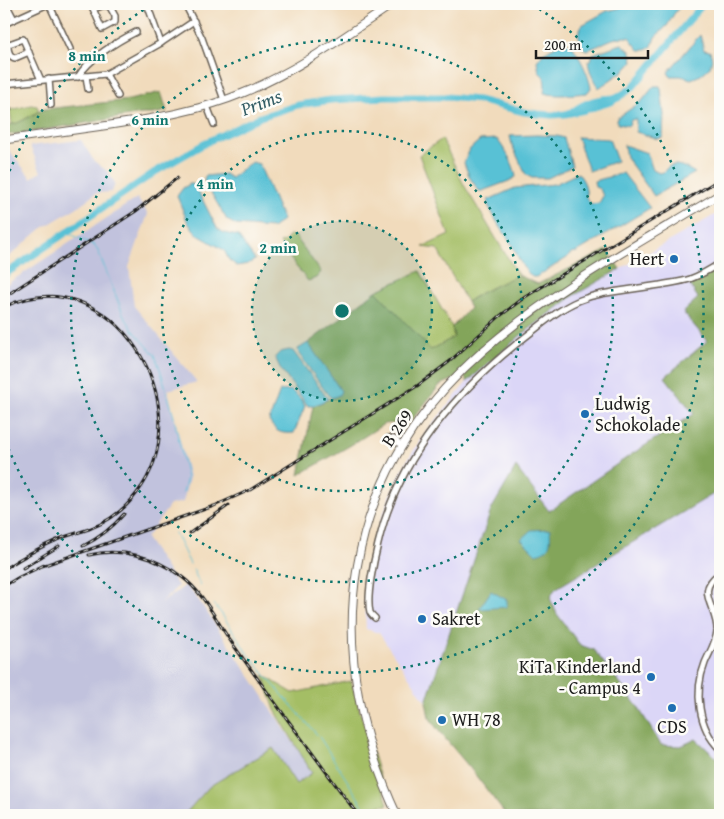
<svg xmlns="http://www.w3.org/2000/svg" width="724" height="819" viewBox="0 0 724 819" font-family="'Gentium Book Plus',serif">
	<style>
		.built { fill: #dbd6f7 }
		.industrial { fill: #c1c2dd }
		.green { fill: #a4be65; stroke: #606d40 }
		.forest { fill: #83a55a; stroke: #50603b }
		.water { fill: #58c1d5; stroke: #3a6e78 }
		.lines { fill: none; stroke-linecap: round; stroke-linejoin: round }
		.stream { stroke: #58c1d5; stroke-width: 1 }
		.river { stroke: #58c1d5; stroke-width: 7 }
		.minor-casing { stroke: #675f54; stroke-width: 8 }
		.major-casing { stroke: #675f54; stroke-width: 9 }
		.minor { stroke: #fff; stroke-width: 5 }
		.major { stroke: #fff; stroke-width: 7 }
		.rail-casing { stroke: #1c1c1c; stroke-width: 3 }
		.rail { stroke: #fdfcf7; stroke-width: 1; stroke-dasharray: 4; stroke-linecap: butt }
		.ring { fill: none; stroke: #0f766e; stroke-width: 2.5; stroke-dasharray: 2.5 5 }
		.poi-dot { fill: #1f6fb2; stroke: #fdfcf7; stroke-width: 2 }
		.labels { text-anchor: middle; stroke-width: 5; stroke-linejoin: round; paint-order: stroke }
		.poi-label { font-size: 18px; fill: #1c1c1c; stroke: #fdfcf7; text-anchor: start }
		.street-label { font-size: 18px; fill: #1c1c1c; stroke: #fdfcf7 }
		.water-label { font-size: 19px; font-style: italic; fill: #345e66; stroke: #fdfcf7 }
		.centre { fill: #0f766e; stroke: #fdfcf7; stroke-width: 2.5 }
		.ring-label { font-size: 15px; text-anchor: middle; font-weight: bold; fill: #0f766e; stroke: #fdfcf7; stroke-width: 5; stroke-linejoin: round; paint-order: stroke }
	</style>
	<rect width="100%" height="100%" fill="#fdfcf7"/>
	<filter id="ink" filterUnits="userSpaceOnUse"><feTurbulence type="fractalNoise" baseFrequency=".02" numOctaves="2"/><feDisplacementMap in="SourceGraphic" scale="10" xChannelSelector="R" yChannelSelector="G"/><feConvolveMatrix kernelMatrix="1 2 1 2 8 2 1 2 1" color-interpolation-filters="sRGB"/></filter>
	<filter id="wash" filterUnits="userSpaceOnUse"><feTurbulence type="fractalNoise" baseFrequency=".0096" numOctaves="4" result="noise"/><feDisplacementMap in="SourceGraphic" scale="20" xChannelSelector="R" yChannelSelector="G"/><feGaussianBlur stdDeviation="1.12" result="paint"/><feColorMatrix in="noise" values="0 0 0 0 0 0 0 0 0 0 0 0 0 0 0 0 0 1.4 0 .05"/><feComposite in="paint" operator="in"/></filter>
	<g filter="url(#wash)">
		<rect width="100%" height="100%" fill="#f1dbbc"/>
		<g class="built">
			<polygon points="720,212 720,268 688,282 698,298 707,341 694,414 632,454 549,511 516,467 491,510 426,702 379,633 366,629 365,606 371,559 381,520 392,492 408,459 426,432 467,382 520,336 573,296"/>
			<polygon points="720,490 720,761 696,740 682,746 661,745 638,707 594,650 580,645 557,614 550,598 555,589"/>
		</g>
		<g class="industrial">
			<polygon points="81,140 94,161 107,171 115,183 112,192 96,193 76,208 41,229 4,261 4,151 9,150 31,178 41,172 30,146"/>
			<polygon points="137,198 148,214 129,267 134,306 197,382 168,390 189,478 183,502 170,505 146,538 178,586 160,604 186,585 200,602 258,688 313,773 296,784 210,786 184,815 4,815 4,286"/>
		</g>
		<g class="green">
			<polygon points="31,105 37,106 39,111 18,123 12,125 10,110"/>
			<polygon points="442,139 464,185 518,275 482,292 467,302 437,249 423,247 449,235 419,155"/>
			<polygon points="289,235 295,236 321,272 316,278 308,281 295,265 280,243 287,240"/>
			<polygon points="420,271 452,327 454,337 431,350 376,291"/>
			<polygon points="263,675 293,693 351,681 388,805 361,807 367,815 262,815 260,812 253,815 184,815 210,786 273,748 296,784 312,773 275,710"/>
		</g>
		<g class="forest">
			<path d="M161 92 167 111 153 114H142L24 133 4 135V125C20 126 30 114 45 109L129 100Z"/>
			<polygon points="607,250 620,269 573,296 520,336 467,382 464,375 440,385 410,422 384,424 351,445 299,475 313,406 339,395 341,391 308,343 376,291 431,350 454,337 452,327 470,308 467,302 482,292 518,275 538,284"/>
			<polygon points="720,268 720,490 555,589 550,598 557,614 580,645 594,650 638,707 661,745 681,746 696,739 720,761 720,815 506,815 470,768 438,730 429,717 426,702 491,510 516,467 549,511 632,454 694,414 665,377 707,341 683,312 698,298 688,282"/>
		</g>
		<g class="water">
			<path d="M619 4H682L674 14 667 26 655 37 652 46 646 50H639L629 37C625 37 621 37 617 38 606 40 597 48 586 50L582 47 578 33 582 25 607 11 620 8Z"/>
			<polygon points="700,35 704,50 710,51 712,59 710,67 701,75 691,79 681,76 670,76 668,72"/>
			<path d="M561 43 571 44C580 58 588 72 591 88L587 93C573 94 558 97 544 93L545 85 544 77 539 72 537 61 543 53Z"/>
			<path d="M622 44 631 52 633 61 626 69 599 88C593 80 590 73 588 62L591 60 593 54 615 46Z"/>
			<polygon points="654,86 660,86 661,89 664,115 663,137 658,139 636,132 636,119 631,120 629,126 618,124 616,119 642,101"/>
			<polygon points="537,135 557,136 564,138 572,166 548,178 532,178 526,175 512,145 510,136"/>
			<polygon points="577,137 609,139 617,161 589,171"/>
			<path d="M497 139C505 150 514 163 516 177L509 181 482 191H479L470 178 464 163 470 149 480 140Z"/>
			<path d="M624 145 647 153 653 170 659 173 664 172C671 159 685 167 695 173L654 196 626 157Z"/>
			<path d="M252 162 259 164 283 220 272 228 236 225 227 220 204 181 205 176 225 174 231 178C239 173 244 166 252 162Z"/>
			<path d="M578 173C584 181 587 186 586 197L591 204 599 203 603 196 600 189 595 187 594 181 623 173 650 208 577 252 571 253 567 258 536 277H532L523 267 511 243 497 222 488 205V200L515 188 555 184Z"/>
			<polygon points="190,184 193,184 196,187 217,228 224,233 238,236 255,260 248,264 237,266 229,260 224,250 198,235 194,230 188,223 177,196 183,188"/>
			<polygon points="308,343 341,391 339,395 332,398 328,395 299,354 298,349"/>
			<polygon points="289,350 293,351 328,399 313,406 308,406 281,370 275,357 280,352"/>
			<path d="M291 390 301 399 305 406 294 433C280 434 276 432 269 421L280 391Z"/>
			<path d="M550 529C551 542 551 551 536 554L521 539 531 530Z"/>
			<polygon points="491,591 507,600 507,607 479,609"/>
		</g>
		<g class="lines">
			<g class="stream">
				<polyline points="66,232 94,245 98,251 124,316 134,331 155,355 161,372 173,413 187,478 183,493"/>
				<polyline points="175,533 190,564"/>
				<polyline points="193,569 200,585"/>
				<polyline points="213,604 221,613 246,651 265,675 320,738 369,815"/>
			</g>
			<g class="river">
				<path d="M572 112C587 101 599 98 618 98"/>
				<polyline points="4,275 155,172 211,140 260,117 298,105 331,100 384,97 447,97 478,100 524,112 538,114 552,115 565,114 585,110 611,102 632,88 703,4"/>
			</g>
		</g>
	</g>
	<g filter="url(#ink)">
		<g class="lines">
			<g class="minor-casing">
				<g id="minor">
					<polyline points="6,4 14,19"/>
					<polyline points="49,4 70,49"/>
					<polyline points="91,4 102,29 115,22 115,16 110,7 105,5 93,9"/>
					<polyline points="147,4 161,43"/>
					<polyline points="185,4 202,38 224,100"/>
					<polyline points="4,24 48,4"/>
					<path d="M29 52 15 58C10 57 8 51 8 47L9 44 23 39 41 80"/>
					<polyline points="106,74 118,96"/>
					<polyline points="86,76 88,89"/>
					<path d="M78 77C88 59 118 41 136 32"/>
					<polyline points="49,79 51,105"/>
					<polyline points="4,84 106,74 161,43 194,21"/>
					<polyline points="4,101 8,109"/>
					<polyline points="207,106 214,124"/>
					<polyline points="389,438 394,439 402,446"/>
					<path d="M720 573C693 592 718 607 717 631 716 643 709 653 705 663 694 691 698 728 720 749"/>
					<path d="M375 618C372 615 371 615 370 612 366 597 374 560 378 544 398 457 460 387 529 334 547 320 564 305 586 298 597 294 608 293 619 291 633 289 647 287 660 285 670 283 681 282 690 279 701 275 711 269 720 263"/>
				</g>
			</g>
			<g class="major-casing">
				<g id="major">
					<path d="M4 140C39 135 74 130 110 125 155 118 200 111 243 93 297 71 345 36 393 4"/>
					<path d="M397 815C319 646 340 476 484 350 555 288 640 243 720 194"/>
				</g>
			</g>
			<use href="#minor" class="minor"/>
			<use href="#major" class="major"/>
			<g class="rail-casing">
				<g id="rail">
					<polyline points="4,297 136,211 177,178"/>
					<path d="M4 307C112 255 204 407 137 493 125 509 108 522 89 529 78 533 67 535 57 540 38 548 21 558 4 569"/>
					<polyline points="190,533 229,505"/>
					<path d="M83 546C99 538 113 527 124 514"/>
					<path d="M89 555C121 547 156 557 182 577 205 594 216 621 232 643 273 701 316 758 358 815"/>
					<polyline points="23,568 59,546"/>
					<polyline points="4,586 19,577 42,566 214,506 250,490 417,386 449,362 500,316 525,297 720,179"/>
				</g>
			</g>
			<use href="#rail" class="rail"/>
		</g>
	</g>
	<circle cx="342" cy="311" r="90" fill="#0f766e" fill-opacity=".12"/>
	<g class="ring">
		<circle cx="342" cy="311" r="90"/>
		<circle cx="342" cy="311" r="180"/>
		<circle cx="342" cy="311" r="271"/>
		<path d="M4 185A361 361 0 0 1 151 5M533 5A361 361 0 1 1 4 437"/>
	</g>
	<g class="poi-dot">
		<circle cx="674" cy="259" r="5"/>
		<circle cx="585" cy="414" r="5"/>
		<circle cx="422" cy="619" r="5"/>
		<circle cx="651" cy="677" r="5"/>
		<circle cx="672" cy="708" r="5"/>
		<circle cx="442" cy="720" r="5"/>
	</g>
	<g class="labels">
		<g class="poi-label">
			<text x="664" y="265" text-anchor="end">Hert</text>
			<text x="595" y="410">Ludwig<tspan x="595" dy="21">Schokolade</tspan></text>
			<text x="432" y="625">Sakret</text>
			<text x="641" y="673" text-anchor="end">KiTa Kinderland<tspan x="641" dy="21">- Campus 4</tspan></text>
			<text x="452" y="726">WH 78</text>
			<text x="672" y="733" text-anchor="middle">CDS</text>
		</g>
		<g class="street-label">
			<text transform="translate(397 428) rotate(-56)" y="6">B 269</text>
		</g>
		<g class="water-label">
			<text transform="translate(261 102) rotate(-21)" y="7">Prims</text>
		</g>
	</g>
	<circle cx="342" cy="311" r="8" class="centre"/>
	<g class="ring-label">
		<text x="87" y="61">8 min</text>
		<text x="150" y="125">6 min</text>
		<text x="215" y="189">4 min</text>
		<text x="278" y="253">2 min</text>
	</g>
	<rect width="724" height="819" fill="none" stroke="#fdfcf7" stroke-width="20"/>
	<path d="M536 50v8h112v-8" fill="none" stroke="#1c1c1c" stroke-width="2.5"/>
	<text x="544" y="50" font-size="15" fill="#1c1c1c" stroke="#fdfcf7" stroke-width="4" paint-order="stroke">200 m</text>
</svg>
